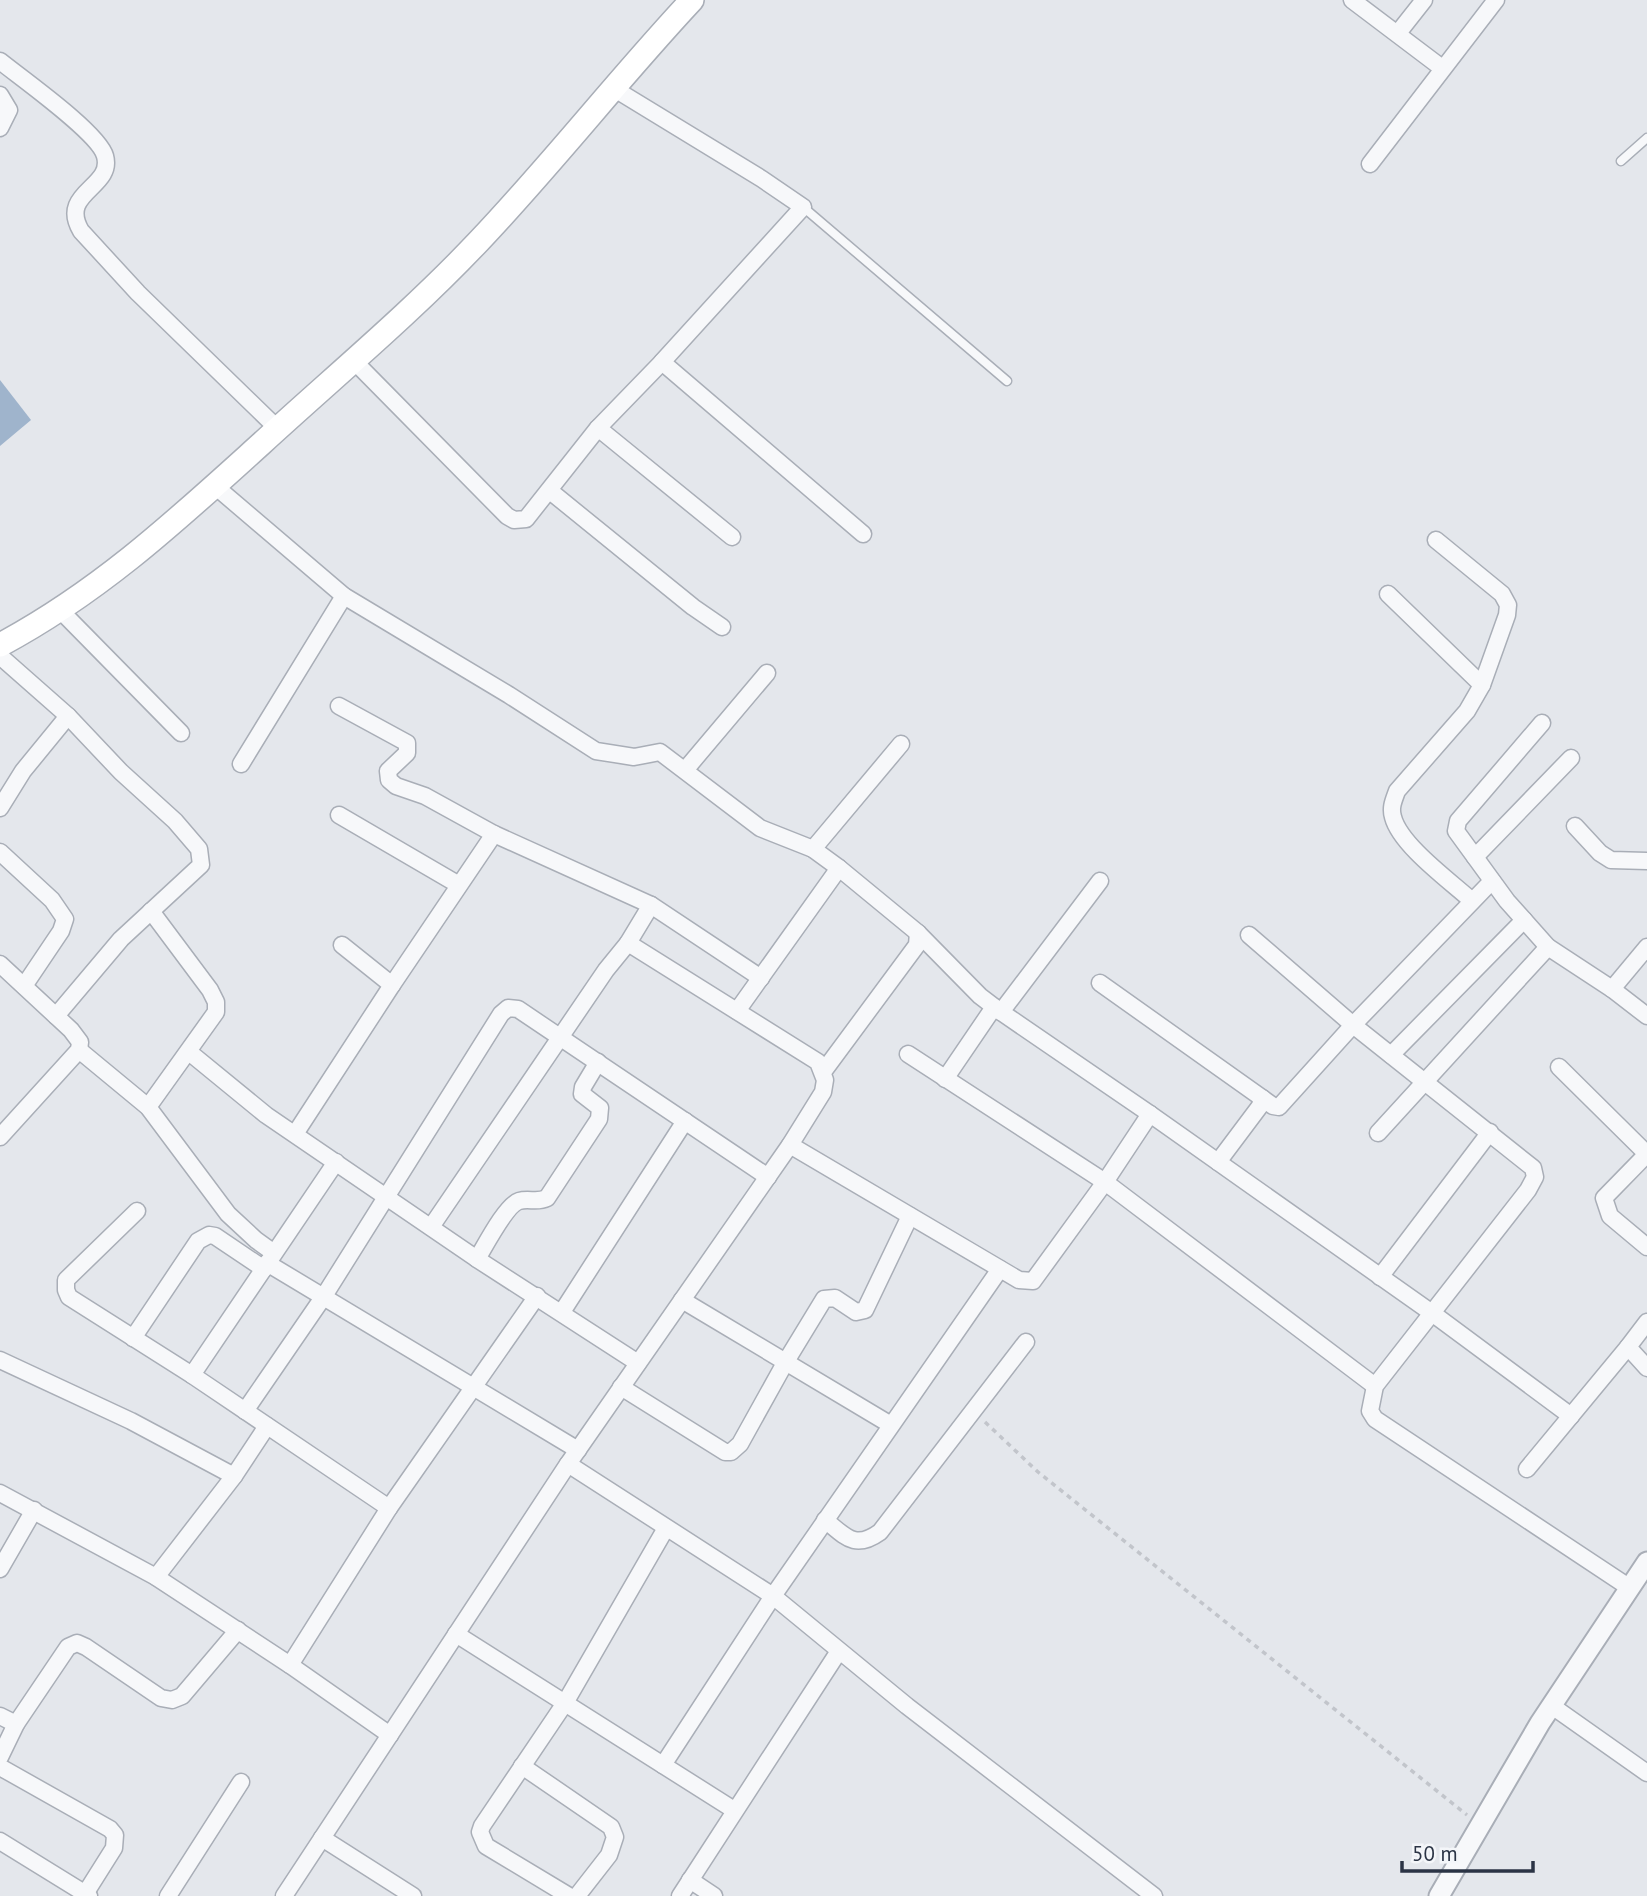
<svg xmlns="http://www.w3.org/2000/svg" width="1647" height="1896" viewBox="0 0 1647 1896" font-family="'PT Sans',sans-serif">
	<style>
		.water { fill: #9fb4cc }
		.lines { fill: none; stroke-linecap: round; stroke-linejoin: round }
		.service-casing { stroke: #a9aeb7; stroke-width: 11 }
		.minor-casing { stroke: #a9aeb7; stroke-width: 19 }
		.tertiary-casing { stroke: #a9aeb7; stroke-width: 23 }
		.secondary-casing { stroke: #a9aeb7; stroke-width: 26 }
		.path { stroke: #c2c5cb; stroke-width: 3.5; stroke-dasharray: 5 5; stroke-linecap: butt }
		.service { stroke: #f7f8fa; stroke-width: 8 }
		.minor { stroke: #f7f8fa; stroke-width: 16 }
		.tertiary { stroke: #f7f8fa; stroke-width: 19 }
		.secondary { stroke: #fff; stroke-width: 23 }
	</style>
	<rect width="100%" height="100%" fill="#e4e7ec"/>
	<polygon class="water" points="0,380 31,420 0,446"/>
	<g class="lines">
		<g class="service-casing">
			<g id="service">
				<polyline points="1621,161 1647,138"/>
				<polyline points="803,207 1007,381"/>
			</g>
		</g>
		<g class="minor-casing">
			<g id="minor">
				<polyline points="1352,0 1442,68"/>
				<polyline points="1398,33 1424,0"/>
				<path d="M0 61C21 78 99 133 105 156 114 188 58 192 81 231L138 293 278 429"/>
				<polyline points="0,95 9,110 0,128"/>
				<polyline points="1370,164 1496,0"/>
				<polyline points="354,361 507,516 514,520 526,519 598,428 662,362 803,207 762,179 613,88"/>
				<polyline points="662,362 863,534"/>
				<polyline points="598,428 732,537"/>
				<polyline points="215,486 344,596 509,695 596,751 634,757 660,752 760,828 813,849 839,868 918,933 980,996 1001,1012 1150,1114 1432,1313 1571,1416"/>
				<polyline points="550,491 693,607 722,627"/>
				<path d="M1436 540 1502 594 1508 605 1507 615 1482 685 1467 711 1397 791C1394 800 1390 807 1393 817 1400 845 1450 881 1472 901"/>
				<polyline points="1388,594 1482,685"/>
				<polyline points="60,610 181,733"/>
				<polyline points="0,656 68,716 121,772 175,821 199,849 201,865 121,939 56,1016"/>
				<polyline points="339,706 407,743 407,753 388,771 389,780 396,786 425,796 494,834 651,905 761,978"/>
				<polyline points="1542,723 1458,821 1456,831 1507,901 1548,947 1612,989 1647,1016"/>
				<polyline points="241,764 344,596"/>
				<polyline points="686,769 767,673"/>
				<polyline points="0,808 23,771 68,716"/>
				<polyline points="339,815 459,885"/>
				<polyline points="1575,826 1600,853 1611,860 1647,861"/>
				<polyline points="813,849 901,744"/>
				<polyline points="0,852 52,900 65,919 61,931 24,986"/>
				<polyline points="1475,857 1571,758"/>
				<polyline points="1249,935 1353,1025 1533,1168 1535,1177 1528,1190 1375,1386 1370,1411 1375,1419 1630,1588"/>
				<polyline points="0,964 71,1030 80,1042 79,1050 0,1137"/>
				<polyline points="1100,983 1262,1098 1260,1106 1218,1162"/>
				<polyline points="392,985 494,834"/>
				<polyline points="1612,989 1647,947"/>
				<polyline points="737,1011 839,868"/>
				<polyline points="1001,1012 1100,881"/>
				<polyline points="79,1050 148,1107 228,1214 256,1240 274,1253"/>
				<polyline points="189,1052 266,1115 477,1259 638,1363"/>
				<polyline points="908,1054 1105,1182 1375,1386"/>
				<polyline points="1391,1055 1524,920"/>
				<polyline points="1559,1067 1647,1154"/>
				<polyline points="823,1072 917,945 918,933"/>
				<polyline points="945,1079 994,1007"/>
				<polyline points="1262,1098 1273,1106 1279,1107 1353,1025 1492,881"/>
				<polyline points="148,1107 216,1012 216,1002 210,990 151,911"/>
				<polyline points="1378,1133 1548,947"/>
				<polyline points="295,1134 392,985 342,945"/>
				<polyline points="790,1145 1019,1280 1033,1281 1105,1182 1150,1114"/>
				<polyline points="1647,1154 1604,1198 1610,1216 1647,1247"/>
				<polyline points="336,1162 192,1375 389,1508"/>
				<polyline points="137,1211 66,1280 66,1290 69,1297 192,1375"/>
				<polyline points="431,1227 606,970 628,943"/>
				<path d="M477 1259C485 1246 506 1205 519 1201 529 1198 537 1203 547 1198L599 1119 600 1108 582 1094 583 1087 598 1062"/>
				<polyline points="267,1263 578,1450"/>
				<polyline points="1380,1277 1490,1132"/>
				<polyline points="682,1300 891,1425"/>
				<polyline points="562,1312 685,1121"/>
				<polyline points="1647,1322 1628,1347 1647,1368"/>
				<polyline points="133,1338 198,1241 209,1235 215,1236 264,1269"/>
				<polyline points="0,1360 131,1421 234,1476"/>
				<polyline points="621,1387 725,1452 731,1452 740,1444 785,1363 824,1299 835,1298 856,1312 865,1310 910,1216"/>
				<polyline points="245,1411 324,1296 501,1014 508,1008 518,1009 768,1177"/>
				<polyline points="568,1464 773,1596 907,1706 1154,1896"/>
				<polyline points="1527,1469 1628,1347"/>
				<polyline points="0,1493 156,1577 290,1665 390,1735"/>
				<path d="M825 1520C846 1537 855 1550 880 1532L1026 1342"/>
				<polyline points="0,1569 34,1510"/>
				<polyline points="156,1577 234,1476 267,1426"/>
				<polyline points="456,1634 734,1810"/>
				<polyline points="290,1665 389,1508 537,1296"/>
				<polyline points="1552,1706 1647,1773"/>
				<polyline points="0,1716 16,1724"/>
				<polyline points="0,1757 16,1724 68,1647 77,1643 86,1647 161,1698 172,1700 182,1696 238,1630"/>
				<polyline points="663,1765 773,1596 1000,1269"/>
				<polyline points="522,1766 611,1827 615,1837 609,1855 577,1896"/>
				<polyline points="0,1767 110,1829 115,1835 114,1848 85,1894"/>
				<polyline points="322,1838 413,1896"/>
				<polyline points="0,1841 89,1896"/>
				<polyline points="690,1880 714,1896"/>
				<polyline points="168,1896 241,1782"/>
				<polyline points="284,1896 568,1464 790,1145 823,1092 825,1080 818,1062 628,943 651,905"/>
				<polyline points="569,1896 486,1846 480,1832 482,1826 565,1703 666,1528"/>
				<polyline points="680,1896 839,1651"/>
			</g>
		</g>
		<g class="tertiary-casing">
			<polyline id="tertiary" points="1439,1896 1540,1723 1647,1562"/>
		</g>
		<g class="secondary-casing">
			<path id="secondary" d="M0 645C101 591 178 519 262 443 335 376 411 313 479 241 553 163 619 78 692 0"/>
		</g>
		<polyline class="path" points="985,1422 1038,1472 1083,1508 1467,1815"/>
		<use href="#service" class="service"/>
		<use href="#minor" class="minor"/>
		<use href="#tertiary" class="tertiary"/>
		<use href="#secondary" class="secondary"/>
	</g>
	<path d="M1402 1861v10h131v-10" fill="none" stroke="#2b3445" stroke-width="3.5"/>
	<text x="1412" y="1861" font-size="21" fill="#2b3445" stroke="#f4f6f9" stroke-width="5" paint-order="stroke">50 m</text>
</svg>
